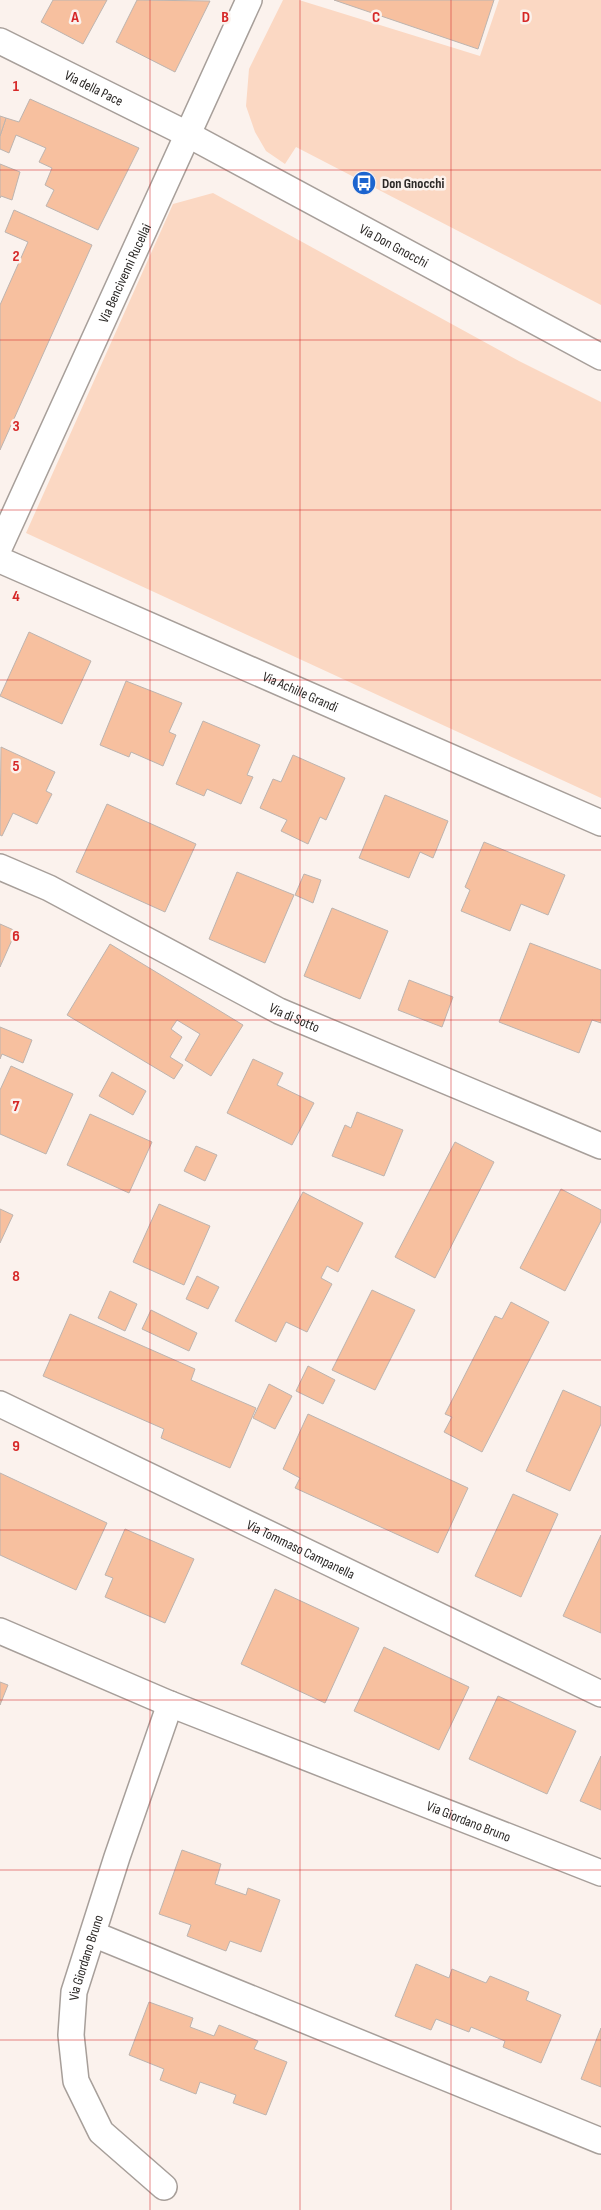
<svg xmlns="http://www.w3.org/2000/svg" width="601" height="2210" viewBox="0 0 601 2210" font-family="'Sofia Sans Condensed',sans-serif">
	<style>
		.green { fill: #fbd8c3 }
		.building { fill: #f7c09f; stroke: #bdb4af }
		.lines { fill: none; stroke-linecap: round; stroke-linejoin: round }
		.street-casing { stroke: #a79f9a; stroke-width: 28 }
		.street { stroke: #fff; stroke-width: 25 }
		.grid { fill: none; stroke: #d62828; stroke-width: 1; stroke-opacity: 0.55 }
		.labels { text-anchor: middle; stroke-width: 5; stroke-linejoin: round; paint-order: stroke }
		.street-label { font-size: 14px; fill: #2b2826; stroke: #fbf2ed }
		.poi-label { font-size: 14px; font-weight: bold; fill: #2b2826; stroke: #fbf2ed; text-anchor: start }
		.grid-label { font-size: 16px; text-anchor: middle; font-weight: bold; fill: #d62828; stroke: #fbf2ed; stroke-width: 5; stroke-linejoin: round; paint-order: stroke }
	</style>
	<rect width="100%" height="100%" fill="#fbf2ed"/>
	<g class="green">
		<polygon points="283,0 299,0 480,56 499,0 601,0 601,305 296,147 285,164 266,151 255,132 246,106 249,69"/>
		<polygon points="213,193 519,361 601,402 601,798 26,533 173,204"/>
	</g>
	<g class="building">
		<polygon points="53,0 107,0 83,44 41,22"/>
		<polygon points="137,0 210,1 175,72 116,42"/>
		<polygon points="334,0 494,0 478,49"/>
		<polygon points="30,99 139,148 98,230 46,206 54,190 45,185 52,168 39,162 46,148 16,135 9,153 0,149 0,136 6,118 19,122"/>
		<polygon points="0,116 6,118 0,136"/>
		<polygon points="0,164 20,172 12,200 1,196 0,198"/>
		<polygon points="14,210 92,245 0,450 0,305 28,242 5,232"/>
		<polygon points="29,632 91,661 62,724 0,696"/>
		<polygon points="126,681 182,703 169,732 176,735 163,766 131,752 129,757 100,745"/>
		<polygon points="203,721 260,745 247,775 253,777 241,804 207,789 204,796 176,784"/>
		<polygon points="1,747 55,772 46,791 52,794 37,824 13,813 2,836 0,835"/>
		<polygon points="293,755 345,778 326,820 320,817 308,844 281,831 287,820 260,808 273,779 281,782"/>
		<polygon points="385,795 448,821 433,858 420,852 409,878 359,858"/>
		<polygon points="107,804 196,844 165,912 76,872"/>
		<polygon points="484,842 565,875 548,915 521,904 510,931 461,911 470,890 465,887"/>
		<polygon points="237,872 294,895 265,963 209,939"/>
		<polygon points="304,874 321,880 313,903 295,895"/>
		<polygon points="332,908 388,931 360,999 304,976"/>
		<polygon points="0,924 16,931 0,967"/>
		<polygon points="530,943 601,970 601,1023 592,1020 579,1053 499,1022"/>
		<polygon points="110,944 243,1025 211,1076 185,1060 200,1034 177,1020 171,1029 182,1037 170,1057 183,1065 174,1079 67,1015"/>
		<polygon points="409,980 453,997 442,1027 398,1010"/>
		<polygon points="0,1027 32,1040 23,1063 2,1054 0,1059"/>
		<polygon points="253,1059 283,1073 277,1085 314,1103 292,1145 227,1113"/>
		<polygon points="11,1066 73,1094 46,1154 0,1134 0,1090"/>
		<polygon points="112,1072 146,1091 133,1115 99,1096"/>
		<polygon points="357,1112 403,1130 384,1176 332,1156 345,1125 351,1128"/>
		<polygon points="90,1114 152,1142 129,1193 67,1165"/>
		<polygon points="455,1142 494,1162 435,1278 395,1257"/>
		<polygon points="196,1146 217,1155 205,1181 184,1171"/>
		<polygon points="561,1189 601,1210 601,1221 565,1291 520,1268"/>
		<polygon points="303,1192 363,1223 338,1272 327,1266 321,1278 332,1284 307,1332 286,1322 276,1342 235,1321"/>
		<polygon points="159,1204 210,1226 184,1285 133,1262"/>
		<polygon points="0,1209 13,1215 0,1243"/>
		<polygon points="197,1276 219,1287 208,1309 186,1299"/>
		<polygon points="372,1290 415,1310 375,1390 332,1370"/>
		<polygon points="110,1291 137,1304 125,1331 98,1318"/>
		<polygon points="511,1302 549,1322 482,1452 444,1432 452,1417 445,1414 495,1316 502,1319"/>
		<polygon points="151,1310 197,1333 189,1351 142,1329"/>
		<polygon points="70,1314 195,1369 191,1380 256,1408 230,1468 161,1438 164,1429 43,1376"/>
		<polygon points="308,1366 335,1380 323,1404 296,1391"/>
		<polygon points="269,1384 292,1396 275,1429 253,1418"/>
		<polygon points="563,1390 601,1407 601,1424 570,1491 526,1471"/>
		<polygon points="308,1414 468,1488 438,1553 295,1488 300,1478 283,1469"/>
		<polygon points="0,1473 107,1523 76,1590 0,1555"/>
		<polygon points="513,1494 558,1514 521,1597 475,1576"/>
		<polygon points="125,1529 194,1559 165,1623 105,1597 113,1578 105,1575"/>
		<polygon points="601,1535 601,1633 563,1616"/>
		<polygon points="275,1589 359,1628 325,1703 241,1664"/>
		<polygon points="384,1647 469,1687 439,1750 354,1711"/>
		<polygon points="0,1682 8,1685 0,1705"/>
		<polygon points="498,1696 576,1731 547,1794 469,1759"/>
		<polygon points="601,1756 601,1810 580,1801"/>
		<polygon points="182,1850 221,1864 215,1884 246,1895 248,1888 280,1900 261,1952 230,1941 226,1951 187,1936 191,1925 159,1914"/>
		<polygon points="416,1964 449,1978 452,1969 486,1983 490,1976 529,1992 526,2000 561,2015 541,2063 503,2047 505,2041 471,2027 469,2032 436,2019 431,2030 395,2016"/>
		<polygon points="149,2002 193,2018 190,2027 214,2036 219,2025 258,2041 254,2049 287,2062 266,2115 233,2103 236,2095 200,2082 196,2094 160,2080 164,2069 129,2055"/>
		<polygon points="601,2028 601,2087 581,2079"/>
	</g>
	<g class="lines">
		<g class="street-casing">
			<g id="street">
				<path id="s1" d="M0 41 187 134 601 357"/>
				<path id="s2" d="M0 546 249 0"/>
				<path id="s3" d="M0 560 601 823"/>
				<path id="s4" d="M0 867 49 888 279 1011 601 1146"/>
				<path id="s5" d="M0 1404 601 1694"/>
				<path id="s6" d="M0 1631 170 1704 601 1873"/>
				<polyline points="93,1934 601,2141"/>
				<path id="s7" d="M164 2187 101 2132 76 2081 71 2035 74 1992 117 1857 170 1704"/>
			</g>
		</g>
		<use href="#street" class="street"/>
	</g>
	<path class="grid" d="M150 0V2210M300 0V2210M451 0V2210M0 170H601M0 340H601M0 510H601M0 680H601M0 850H601M0 1020H601M0 1190H601M0 1360H601M0 1530H601M0 1700H601M0 1870H601M0 2040H601"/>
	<defs>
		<g id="bus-disc" transform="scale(1.25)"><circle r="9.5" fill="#1c64cf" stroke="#fbf2ed"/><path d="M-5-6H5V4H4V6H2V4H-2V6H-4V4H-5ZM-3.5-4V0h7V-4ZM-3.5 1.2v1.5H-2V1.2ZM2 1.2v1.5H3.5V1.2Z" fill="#fff"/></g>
	</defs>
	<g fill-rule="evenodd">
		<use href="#bus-disc" x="364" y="183"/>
	</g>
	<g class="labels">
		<g class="street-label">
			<text dy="5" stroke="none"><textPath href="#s1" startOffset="105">Via della Pace</textPath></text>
			<text dy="5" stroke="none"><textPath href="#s1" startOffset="444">Via Don Gnocchi</textPath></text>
			<text dy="5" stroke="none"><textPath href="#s2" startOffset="300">Via Bencivenni Rucellai</textPath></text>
			<text dy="5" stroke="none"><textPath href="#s3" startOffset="328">Via Achille Grandi</textPath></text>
			<text dy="5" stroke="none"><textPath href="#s4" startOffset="331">Via di Sotto</textPath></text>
			<text dy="5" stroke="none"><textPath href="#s5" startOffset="334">Via Tommaso Campanella</textPath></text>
			<text dy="5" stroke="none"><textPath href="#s6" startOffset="506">Via Giordano Bruno</textPath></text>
			<text dy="5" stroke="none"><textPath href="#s7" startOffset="266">Via Giordano Bruno</textPath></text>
		</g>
		<g class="poi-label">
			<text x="382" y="188">Don Gnocchi</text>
		</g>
	</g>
	<g class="grid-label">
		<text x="75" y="22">A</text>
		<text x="225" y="22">B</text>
		<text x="376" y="22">C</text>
		<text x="526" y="22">D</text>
		<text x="16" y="91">1</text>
		<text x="16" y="261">2</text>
		<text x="16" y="431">3</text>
		<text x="16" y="601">4</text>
		<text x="16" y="771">5</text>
		<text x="16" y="941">6</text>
		<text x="16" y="1111">7</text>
		<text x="16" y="1281">8</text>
		<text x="16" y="1451">9</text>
	</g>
</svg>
